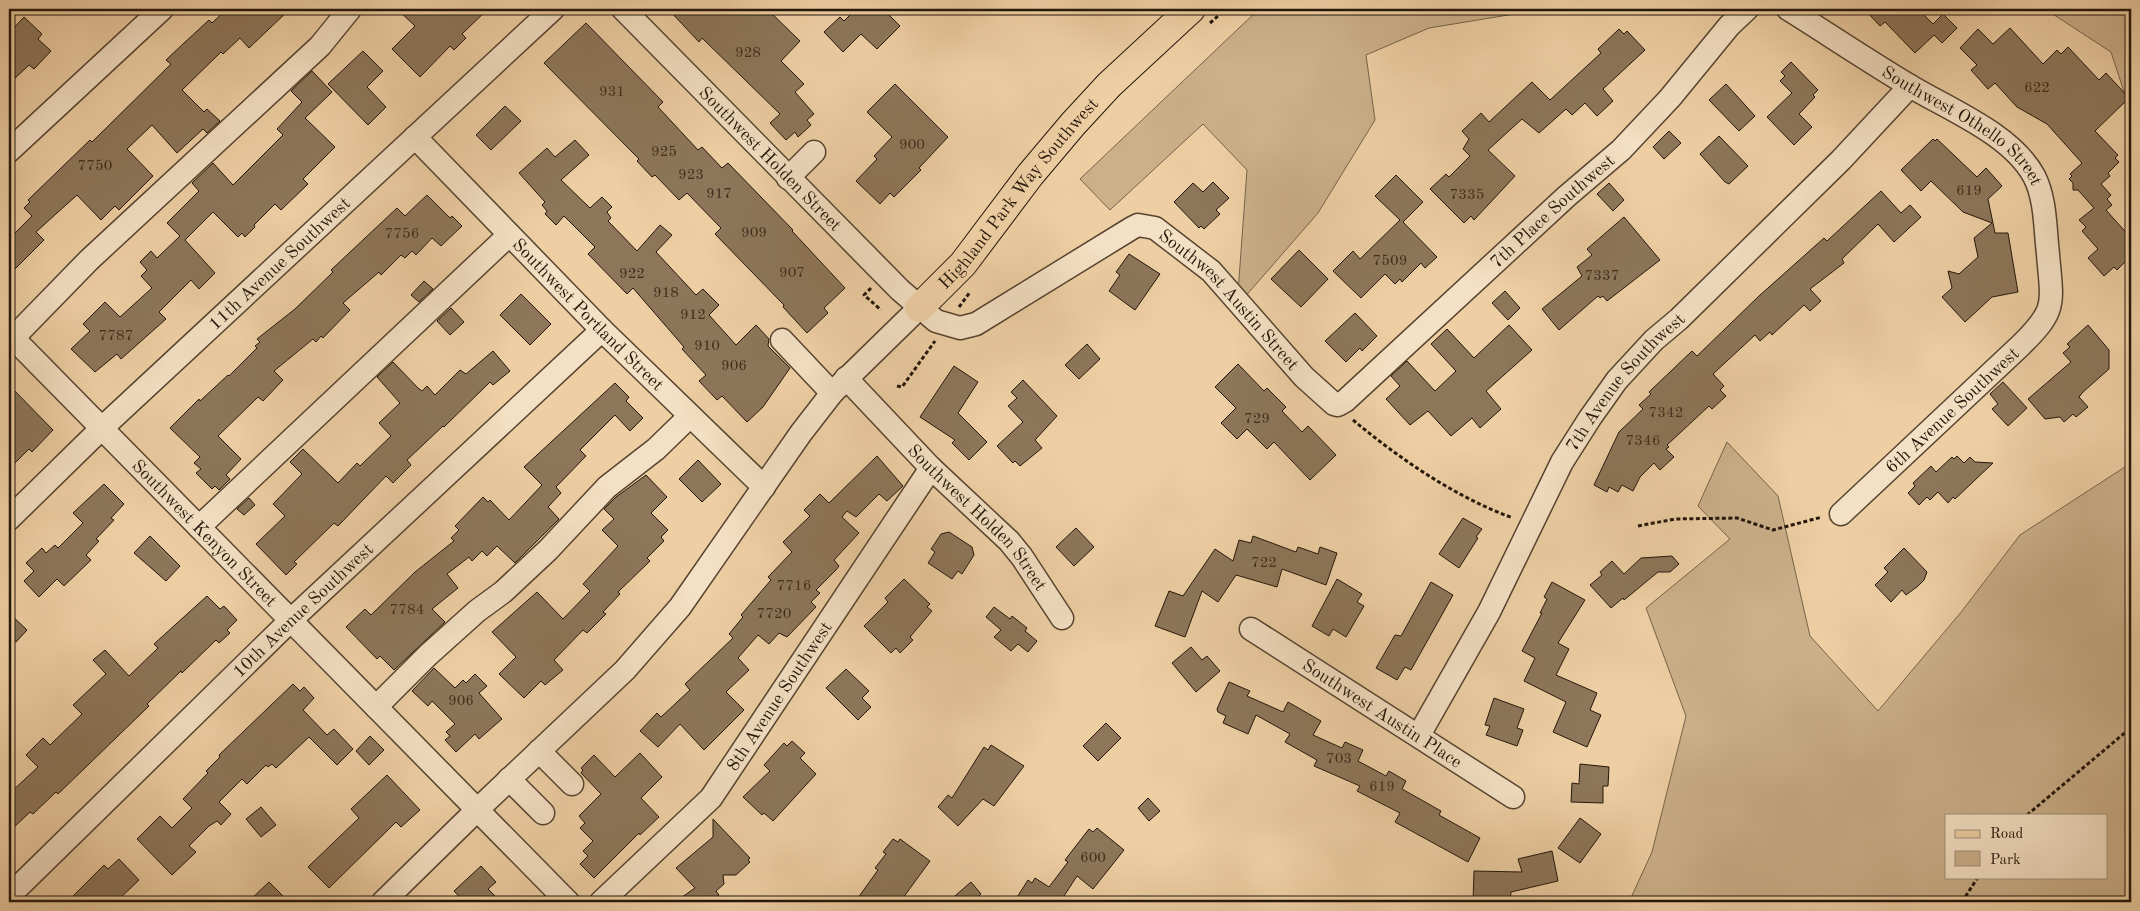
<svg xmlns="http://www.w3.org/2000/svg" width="2140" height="911" viewBox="0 0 2140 911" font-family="'Old Standard TT',serif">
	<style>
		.green { fill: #cbb08a; stroke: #77634a; fill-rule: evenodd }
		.building { fill: #8d765a; stroke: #23160a }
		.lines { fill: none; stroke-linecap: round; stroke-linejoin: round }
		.minor-casing { stroke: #564430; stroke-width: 25 }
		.major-casing { stroke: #23160a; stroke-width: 30 }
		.path { stroke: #23160a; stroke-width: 3; stroke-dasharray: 4 2.5; stroke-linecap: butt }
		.minor { stroke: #f4e0c4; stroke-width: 22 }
		.major { stroke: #eecfa4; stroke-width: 28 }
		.labels { text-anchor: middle; stroke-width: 4; stroke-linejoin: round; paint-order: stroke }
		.number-label { font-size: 15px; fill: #3e2e1e }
		.street-label { font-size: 18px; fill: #23160a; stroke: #f4e0c4 }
	</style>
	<rect width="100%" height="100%" fill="#eecfa4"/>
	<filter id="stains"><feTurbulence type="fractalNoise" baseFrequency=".004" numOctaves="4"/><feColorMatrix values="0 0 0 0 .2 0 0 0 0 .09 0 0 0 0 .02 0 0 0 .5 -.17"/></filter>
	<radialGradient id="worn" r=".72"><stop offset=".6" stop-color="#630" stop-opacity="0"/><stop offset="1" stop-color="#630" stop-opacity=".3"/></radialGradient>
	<g class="green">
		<polygon points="1259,9 1545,9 1429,28 1366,55 1375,120 1318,213 1237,306 1247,170 1203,124 1110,210 1080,179"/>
		<polygon points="2045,9 2131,9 2131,113 2111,52"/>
		<path d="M1727 442 1778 496 1810 636 1878 711 1962 611 2020 535 2131 463V902H1629L1652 852 1686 716 1646 608 1730 539 1698 506ZM1946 815H2106V877H1946Z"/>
	</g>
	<g class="building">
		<polygon points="227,9 290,9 249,48 240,38 223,54 221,52 182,90 204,112 207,109 220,121 207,133 203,129 177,153 152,125 127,149 153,176 119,210 115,206 101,220 77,195 36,232 44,240 9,275 9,239 32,216 24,208 30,202 28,200 90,140 92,142 171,64 166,60 184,43 209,20 212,23"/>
		<polygon points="397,9 488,9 462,34 466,38 454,50 450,46 420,77 392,49 415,26"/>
		<polygon points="668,9 767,9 800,41 781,61 804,84 795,92 814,114 807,120 811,125 798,137 795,132 786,140 770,123 780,114 702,38 699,42"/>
		<polygon points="856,9 883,9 900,26 877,49 861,34 843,52 824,32 840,17 844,21"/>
		<polygon points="1864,9 1918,9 1933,24 1943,14 1957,28 1942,43 1934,35 1915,53 1885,22 1880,26"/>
		<polygon points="24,17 42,34 38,39 51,51 34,69 29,65 9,84 9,33"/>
		<polygon points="586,23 663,102 658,107 698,150 702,147 722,168 728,163 793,230 792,231 845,288 824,308 828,313 807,333 783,307 784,305 715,234 721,228 687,193 679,200 655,175 652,177 637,161 639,159 544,63"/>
		<polygon points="2010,28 2043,64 2057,50 2061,54 2068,47 2099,80 2106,73 2129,98 2095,131 2118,155 2115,158 2119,162 2108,173 2110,176 2101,184 2111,195 2107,199 2112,205 2106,210 2131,238 2131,256 2117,270 2114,267 2104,276 2088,258 2098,249 2082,231 2086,227 2079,220 2094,208 2078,190 2073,190 2073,183 2069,179 2072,176 2070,174 2082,163 2047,124 2017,107 1995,83 1988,89 1971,70 1977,65 1960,48 1978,29 1993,44"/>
		<polygon points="1619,29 1624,34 1627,31 1645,50 1603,89 1613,101 1597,116 1585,103 1572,115 1566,109 1539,133 1522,119 1488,150 1515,176 1474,220 1471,216 1464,223 1430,189 1446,174 1449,177 1470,156 1463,149 1469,139 1462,131 1481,113 1489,122 1532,82 1550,100 1601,53 1598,49"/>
		<polygon points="363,51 383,71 367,87 386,107 368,125 328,84"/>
		<polygon points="1791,62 1818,90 1813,95 1815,97 1799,114 1812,127 1794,145 1767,117 1792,93 1780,81 1785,76 1781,72"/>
		<polygon points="312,71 332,92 305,118 335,147 303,179 308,184 281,210 275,204 254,225 255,227 245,237 242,233 238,237 213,212 185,240 215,273 199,289 191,280 159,312 166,319 121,359 117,354 95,372 71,349 90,331 83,324 105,302 120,317 152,288 141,276 147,270 140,262 151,251 157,258 180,236 167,223 199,191 192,183 213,163 233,185 283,135 277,129 302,102 291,91"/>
		<polygon points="895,84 948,137 919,168 921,170 894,197 890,193 880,204 856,181 877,159 874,156 892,137 867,112"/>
		<polygon points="1726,84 1755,116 1739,131 1709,100"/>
		<polygon points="505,106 521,121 491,150 476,135"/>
		<polygon points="1669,131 1681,143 1664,159 1653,147"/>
		<polygon points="1719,136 1748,166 1729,184 1725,182 1700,154"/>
		<polygon points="1933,139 1935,141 1937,139 1977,177 1986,168 2002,186 1988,199 1995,233 2008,233 2018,292 1992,297 1965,322 1942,297 1952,288 1948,271 1959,274 1978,257 1974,238 1992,223 1963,212 1931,181 1921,191 1901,170"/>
		<polygon points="575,140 589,155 561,180 590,208 602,197 612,207 607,212 611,218 608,221 637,251 660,225 672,235 656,252 696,295 703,289 719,305 709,315 736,345 756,325 769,339 768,346 790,368 763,407 747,422 722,396 717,400 699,381 706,375 682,349 684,347 633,288 627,294 588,254 595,247 564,216 556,225 545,214 547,211 542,205 545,202 519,173 547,148 555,157"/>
		<polygon points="1396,175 1423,202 1403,222 1437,257 1425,268 1421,263 1402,282 1400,279 1395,284 1385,274 1361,298 1333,271 1353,251 1360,259 1400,220 1375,196"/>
		<polygon points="1213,182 1229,198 1216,210 1220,214 1204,229 1201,226 1199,228 1174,202 1193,183 1203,192"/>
		<polygon points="1609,183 1624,200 1613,211 1597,194"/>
		<polygon points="1881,191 1901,213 1910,205 1921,217 1894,242 1878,224 1842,259 1844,263 1810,289 1821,301 1810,311 1804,305 1772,335 1770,332 1760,341 1755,335 1713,374 1724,386 1720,390 1726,396 1712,409 1709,406 1667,445 1669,447 1666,449 1674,457 1660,470 1654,463 1640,477 1633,491 1622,485 1618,492 1609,487 1607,492 1594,485 1619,432 1643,409 1639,405 1651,394 1649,392 1692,351 1697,356 1759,296 1824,238 1827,241"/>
		<polygon points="427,195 450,218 452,216 462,226 441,246 432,238 416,255 412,251 405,258 401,255 381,275 379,272 343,303 350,310 323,338 321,336 316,342 313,339 274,371 283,380 263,401 258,397 218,436 241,459 226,475 230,479 219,490 215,486 212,489 196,473 201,469 194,463 200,457 170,428 199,399 200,401 228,375 229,376 257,348 255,346 260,342 257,339 295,309 333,272 331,270 397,208 405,216"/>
		<polygon points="1624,217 1660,260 1607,301 1603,296 1600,298 1598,296 1559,330 1542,309 1582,276 1577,267 1592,255 1587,249"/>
		<polygon points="1299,250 1328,279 1301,307 1271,279"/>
		<polygon points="1129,254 1160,274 1135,310 1109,291 1120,275 1116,272"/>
		<polygon points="424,281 433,289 419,302 411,295"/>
		<polygon points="1505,291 1520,308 1508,320 1492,303"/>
		<polygon points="521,294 551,324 530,345 500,315"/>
		<polygon points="451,308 464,322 450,335 437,321"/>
		<polygon points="1355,313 1377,336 1362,351 1360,348 1346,362 1325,341"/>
		<polygon points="1509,325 1532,350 1486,391 1501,409 1480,428 1472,418 1451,436 1428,411 1410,425 1386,399 1400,386 1391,376 1407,361 1435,391 1456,371 1431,344 1447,329 1474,358"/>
		<polygon points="2088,325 2109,350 2109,369 2083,392 2079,397 2088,407 2076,417 2073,414 2064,422 2060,417 2045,419 2028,399 2071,362 2063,353 2070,347 2067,344"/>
		<polygon points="1087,344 1100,359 1079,379 1065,365"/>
		<polygon points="493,351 510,371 493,385 490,382 444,427 443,426 407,460 411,465 393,483 386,476 338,526 334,523 294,562 297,564 286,575 256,544 285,516 273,504 302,474 290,462 303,449 338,483 357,463 360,466 391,436 379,423 400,403 377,377 393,362 418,388 422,391 427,386 435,395 460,370 466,374"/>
		<polygon points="1238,364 1264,391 1267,388 1286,407 1282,411 1302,432 1308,426 1336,455 1310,480 1274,442 1267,449 1247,429 1237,439 1221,423 1236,408 1215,387"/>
		<polygon points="954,366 978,382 958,413 987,442 969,460 952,443 955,440 920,417"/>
		<polygon points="1023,380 1057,416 1035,440 1042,448 1020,466 1015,461 1013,463 997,446 1023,422 1008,406 1017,398 1011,392"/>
		<polygon points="2003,382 2027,408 2008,426 1992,409 1998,404 1990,394"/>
		<polygon points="615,383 629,397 626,401 643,418 630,431 615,415 580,450 586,456 556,487 561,493 548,507 559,519 515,563 497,546 487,556 482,551 472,561 469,557 447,574 458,588 432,609 445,622 394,670 380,656 377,659 346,627 365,609 371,615 415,572 454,541 451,538 459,530 455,526 483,497 488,502 490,500 509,520 542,485 524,467"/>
		<polygon points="9,385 53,430 32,452 29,449 9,469"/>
		<polygon points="877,456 903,486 887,501 879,494 856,517 847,511 842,517 859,533 834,560 839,566 836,570 816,590 820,593 811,602 816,607 787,637 779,633 769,644 758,635 738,658 749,670 726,692 744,710 704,750 680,724 658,747 640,731 657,713 661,717 690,690 685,684 733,638 729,634 743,617 741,615 771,580 768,577 792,552 783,542 810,516 804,510 820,494 829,503"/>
		<polygon points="1957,456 1964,463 1970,457 1975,462 1993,463 1955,499 1953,497 1948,503 1938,492 1930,500 1927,497 1919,505 1908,493 1915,486 1913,483 1931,466 1936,472 1952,457 1954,459"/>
		<polygon points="698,460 721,484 702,502 679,479"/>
		<polygon points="646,475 667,497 651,513 668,530 661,537 664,541 647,558 650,561 618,592 620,594 603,612 606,614 587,633 583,630 554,660 563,670 545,685 541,681 524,698 499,674 516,657 492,632 537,592 563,619 590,591 583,584 618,546 602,530 614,519 604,509 616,497"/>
		<polygon points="104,484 124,504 111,518 114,520 96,539 99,541 86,555 91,560 64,586 57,579 39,597 24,581 34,571 26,563 42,548 46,553 55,545 58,548 83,523 73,513"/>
		<polygon points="249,498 255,505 244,515 237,509"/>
		<polygon points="1463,518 1482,529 1476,537 1478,538 1459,568 1439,554"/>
		<polygon points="1076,528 1094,547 1074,566 1056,547"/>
		<polygon points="949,532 972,547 974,555 962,574 958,571 952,579 928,563 935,552 931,549 941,534"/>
		<polygon points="150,536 180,566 166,581 134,553"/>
		<polygon points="1253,536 1296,552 1298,547 1318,554 1320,547 1337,553 1326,585 1282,569 1277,587 1236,575 1218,602 1202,591 1185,637 1155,626 1169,591 1183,596 1215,549 1233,561 1239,540 1251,543"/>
		<polygon points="1904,548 1927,572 1924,580 1918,586 1906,595 1902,590 1891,602 1875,585 1888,572 1884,568"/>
		<polygon points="1672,556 1679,564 1670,572 1658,572 1624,600 1623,598 1611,608 1590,585 1602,575 1600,572 1612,561 1624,574 1641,558"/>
		<polygon points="904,579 930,604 927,607 932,611 910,637 913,640 900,653 896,648 891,653 864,626 888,602 885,598"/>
		<polygon points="1337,579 1362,594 1357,602 1364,606 1346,637 1333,629 1329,636 1312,626"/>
		<polygon points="1431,582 1453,595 1411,670 1405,667 1397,680 1376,668 1395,635 1401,636"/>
		<polygon points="1552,582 1585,600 1558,643 1569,649 1556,675 1597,693 1590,710 1601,715 1587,747 1553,732 1566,702 1524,681 1535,658 1522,651 1542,613 1540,613 1547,599 1544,597"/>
		<polygon points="207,596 220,609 224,606 237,620 227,630 230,633 219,643 216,640 182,673 181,671 147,704 149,706 58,794 56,792 33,814 30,812 9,832 9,794 38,767 26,755 43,738 50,745 82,714 73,705 106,674 93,660 105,650 129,676 158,648 154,644"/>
		<polygon points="994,607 1010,619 1012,616 1027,628 1025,631 1037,641 1028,652 1018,644 1011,651 994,637 1001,630 986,617"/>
		<polygon points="9,613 27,630 16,642 9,635"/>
		<polygon points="1191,647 1202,660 1207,656 1220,671 1196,692 1172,663"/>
		<polygon points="434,668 455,688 463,680 466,683 475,674 487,686 479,693 502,719 479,739 475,734 456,752 445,740 450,736 446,732 455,724 432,701 428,706 412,691"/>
		<polygon points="846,669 869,691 862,698 871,707 858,720 826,688"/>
		<polygon points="1229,682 1250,691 1247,696 1283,712 1288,702 1321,721 1313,735 1342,748 1345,742 1363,750 1358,761 1386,776 1389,771 1406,781 1402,789 1441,811 1439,815 1480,838 1468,862 1395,822 1400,813 1357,791 1360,786 1314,766 1317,760 1285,742 1290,734 1256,715 1248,734 1223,723 1226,716 1218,712 1217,709"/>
		<polygon points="293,684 300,691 304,687 314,698 303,710 327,735 334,729 353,749 337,765 309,737 276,768 272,764 268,767 266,765 247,784 242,779 219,802 231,814 221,825 217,821 209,826 189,846 196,852 172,875 137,839 160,816 172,828 192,808 183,799 208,773 206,771 220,757 219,755"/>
		<polygon points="1494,698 1524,709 1517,728 1523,730 1517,746 1486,735 1490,726 1485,725"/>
		<polygon points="1106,723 1121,738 1098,761 1083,746"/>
		<polygon points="370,736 384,750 369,765 356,751"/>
		<polygon points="792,741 805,753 800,758 816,774 773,821 764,813 762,815 743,797 770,771 764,765 784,743 787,746"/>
		<polygon points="991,745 1024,766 994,806 983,799 958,826 938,807 948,795 952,798 984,747 988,750"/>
		<polygon points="640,753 662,777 641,798 659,817 640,835 639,833 594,878 580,864 588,856 583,851 593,841 580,828 585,823 579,816 601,794 581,773 583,770 581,768 594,755 615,777"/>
		<polygon points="1580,764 1609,767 1608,786 1603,786 1603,803 1571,802 1572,783 1579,784"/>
		<polygon points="387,775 420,810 401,827 396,822 329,888 308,867 359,818 351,809"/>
		<polygon points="1148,798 1160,811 1149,821 1138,808"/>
		<polygon points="261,807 276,825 261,837 246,819"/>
		<polygon points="1580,818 1601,834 1580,863 1558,848"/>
		<polygon points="713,819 750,858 748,860 750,862 736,875 723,875 724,884 716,891 719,895 711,902 675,902 695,888 676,868 713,837"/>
		<polygon points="1097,828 1124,850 1093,889 1077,876 1064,896 1074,902 1014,902 1028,880 1032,883 1035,878 1049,887 1068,862 1065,860 1089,829 1093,832"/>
		<polygon points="893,839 898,842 900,839 930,861 900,902 855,902 878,870 875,868 886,854 883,852"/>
		<polygon points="1552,851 1558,881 1511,892 1510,902 1473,902 1474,871 1522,872 1518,859"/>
		<polygon points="119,859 139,880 116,902 67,902 104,865 108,869"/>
		<polygon points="481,866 496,882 488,889 501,902 464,902 454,891"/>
		<polygon points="269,882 289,902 248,902"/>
		<polygon points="971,882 981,894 972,902 948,902"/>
	</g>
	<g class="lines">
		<g class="minor-casing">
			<g id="minor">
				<path id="s1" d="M623 9 900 290 936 321 960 328 976 324 1132 228 1138 225 1155 228 1211 271 1304 377 1334 404 1338 405 1345 401 1567 196 1621 150 1670 98 1729 26 1747 9"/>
				<path id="s2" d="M1788 9C1828 34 1868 61 1910 86 1950 110 2011 134 2034 176 2046 199 2045 229 2048 254 2052 304 2058 309 2020 346L1841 514"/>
				<path id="s3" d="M415 137 602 330 764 487"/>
				<polyline points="9,151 162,9"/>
				<polyline points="788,178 814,152"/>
				<path id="s4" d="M9 334 568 902"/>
				<polyline points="13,338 89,260 320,46 350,9"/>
				<polyline points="782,340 832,393"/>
				<path id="s5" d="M846 378 931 468 1009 541 1022 557 1062 618"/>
				<path id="s6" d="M9 519 102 428 553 9"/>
				<polyline points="199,527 509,235"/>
				<path id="s7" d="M1251 629 1513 797"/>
				<polyline points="376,707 428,655 477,611 503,592 548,550 607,487 656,449 690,416"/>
				<path id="s8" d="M1419 735 1489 612 1562 462 1590 418 1617 380 1654 340 1679 319 1841 160 1910 86"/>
				<polyline points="539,751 572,784"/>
				<polyline points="509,779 543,813"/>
				<path id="s9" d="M9 896 291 620 602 330"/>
				<polyline points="383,902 478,809 625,670 680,607 801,433 832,393 919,308"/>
				<path id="s10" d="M601 902 711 798 931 468"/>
			</g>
		</g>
		<g class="major-casing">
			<g id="major">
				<path id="s11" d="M919 308 963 264 1030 175 1073 124 1109 85 1191 9"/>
			</g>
		</g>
		<g class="path">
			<polyline points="1210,23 1226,9"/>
			<polyline points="871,288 864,295 881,310"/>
			<polyline points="959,307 970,292"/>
			<polyline points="897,386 902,387 935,341"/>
			<path d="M1353 420C1400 459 1455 497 1513 518"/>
			<polyline points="1638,526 1675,519 1737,518 1773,530 1822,517"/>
			<polyline points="2027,815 2127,731 2131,723"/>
			<polyline points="1962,902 1978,877"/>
		</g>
		<use href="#minor" class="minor"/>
		<use href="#major" class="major"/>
	</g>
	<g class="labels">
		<g class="number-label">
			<text x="748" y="57">928</text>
			<text x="2037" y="92">622</text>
			<text x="612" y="96">931</text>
			<text x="912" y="149">900</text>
			<text x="664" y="156">925</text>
			<text x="95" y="170">7750</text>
			<text x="691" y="179">923</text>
			<text x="1969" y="195">619</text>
			<text x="719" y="198">917</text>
			<text x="1467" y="199">7335</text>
			<text x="754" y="237">909</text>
			<text x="402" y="238">7756</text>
			<text x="1390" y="265">7509</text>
			<text x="792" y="277">907</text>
			<text x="632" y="278">922</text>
			<text x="1602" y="280">7337</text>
			<text x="666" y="297">918</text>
			<text x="693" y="319">912</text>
			<text x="116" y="340">7787</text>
			<text x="707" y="350">910</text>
			<text x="734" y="370">906</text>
			<text x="1666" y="417">7342</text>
			<text x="1257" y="423">729</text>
			<text x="1643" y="445">7346</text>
			<text x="1264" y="567">722</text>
			<text x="794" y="590">7716</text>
			<text x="407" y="614">7784</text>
			<text x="774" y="618">7720</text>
			<text x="461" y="705">906</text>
			<text x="1339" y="763">703</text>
			<text x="1382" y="791">619</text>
			<text x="1093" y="862">600</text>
		</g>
		<g class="street-label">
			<text dy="6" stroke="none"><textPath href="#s2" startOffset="211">Southwest Othello Street</textPath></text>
			<text dy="6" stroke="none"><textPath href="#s1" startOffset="210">Southwest Holden Street</textPath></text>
			<text dy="6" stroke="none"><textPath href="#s11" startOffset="152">Highland Park Way Southwest</textPath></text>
			<text dy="6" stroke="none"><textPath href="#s1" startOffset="1236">7th Place Southwest</textPath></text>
			<text dy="6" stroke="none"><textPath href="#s6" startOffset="372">11th Avenue Southwest</textPath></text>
			<text dy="6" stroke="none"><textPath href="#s1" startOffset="794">Southwest Austin Street</textPath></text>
			<text dy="6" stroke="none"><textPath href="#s3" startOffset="248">Southwest Portland Street</textPath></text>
			<text dy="6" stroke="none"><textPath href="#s8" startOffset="411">7th Avenue Southwest</textPath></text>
			<text transform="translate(1952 410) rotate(-43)" y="6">6th Avenue Southwest</text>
			<text dy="6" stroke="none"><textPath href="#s5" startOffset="192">Southwest Holden Street</textPath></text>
			<text dy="6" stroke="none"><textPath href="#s4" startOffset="279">Southwest Kenyon Street</textPath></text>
			<text dy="6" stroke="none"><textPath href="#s9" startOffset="410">10th Avenue Southwest</textPath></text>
			<text dy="6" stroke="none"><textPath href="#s10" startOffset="274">8th Avenue Southwest</textPath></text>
			<text dy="6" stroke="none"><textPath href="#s7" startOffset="156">Southwest Austin Place</textPath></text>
		</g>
	</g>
	<rect width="2140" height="911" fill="none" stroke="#eecfa4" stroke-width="30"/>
	<rect x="10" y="10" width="2120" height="891" fill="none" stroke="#23160a" stroke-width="2.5"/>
	<rect x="15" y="15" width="2110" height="881" fill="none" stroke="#23160a"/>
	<rect x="1945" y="814" width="162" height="65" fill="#f4e0c4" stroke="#a08f7a"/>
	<rect x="1955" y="830" width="25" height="8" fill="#eecfa4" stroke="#a08f7a"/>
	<text x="1990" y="838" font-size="15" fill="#23160a">Road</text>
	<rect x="1955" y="851" width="25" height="15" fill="#cbb08a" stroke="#a08f7a"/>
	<text x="1990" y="864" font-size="15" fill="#23160a">Park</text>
	<rect width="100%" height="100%" filter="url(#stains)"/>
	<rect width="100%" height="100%" fill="url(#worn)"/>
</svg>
